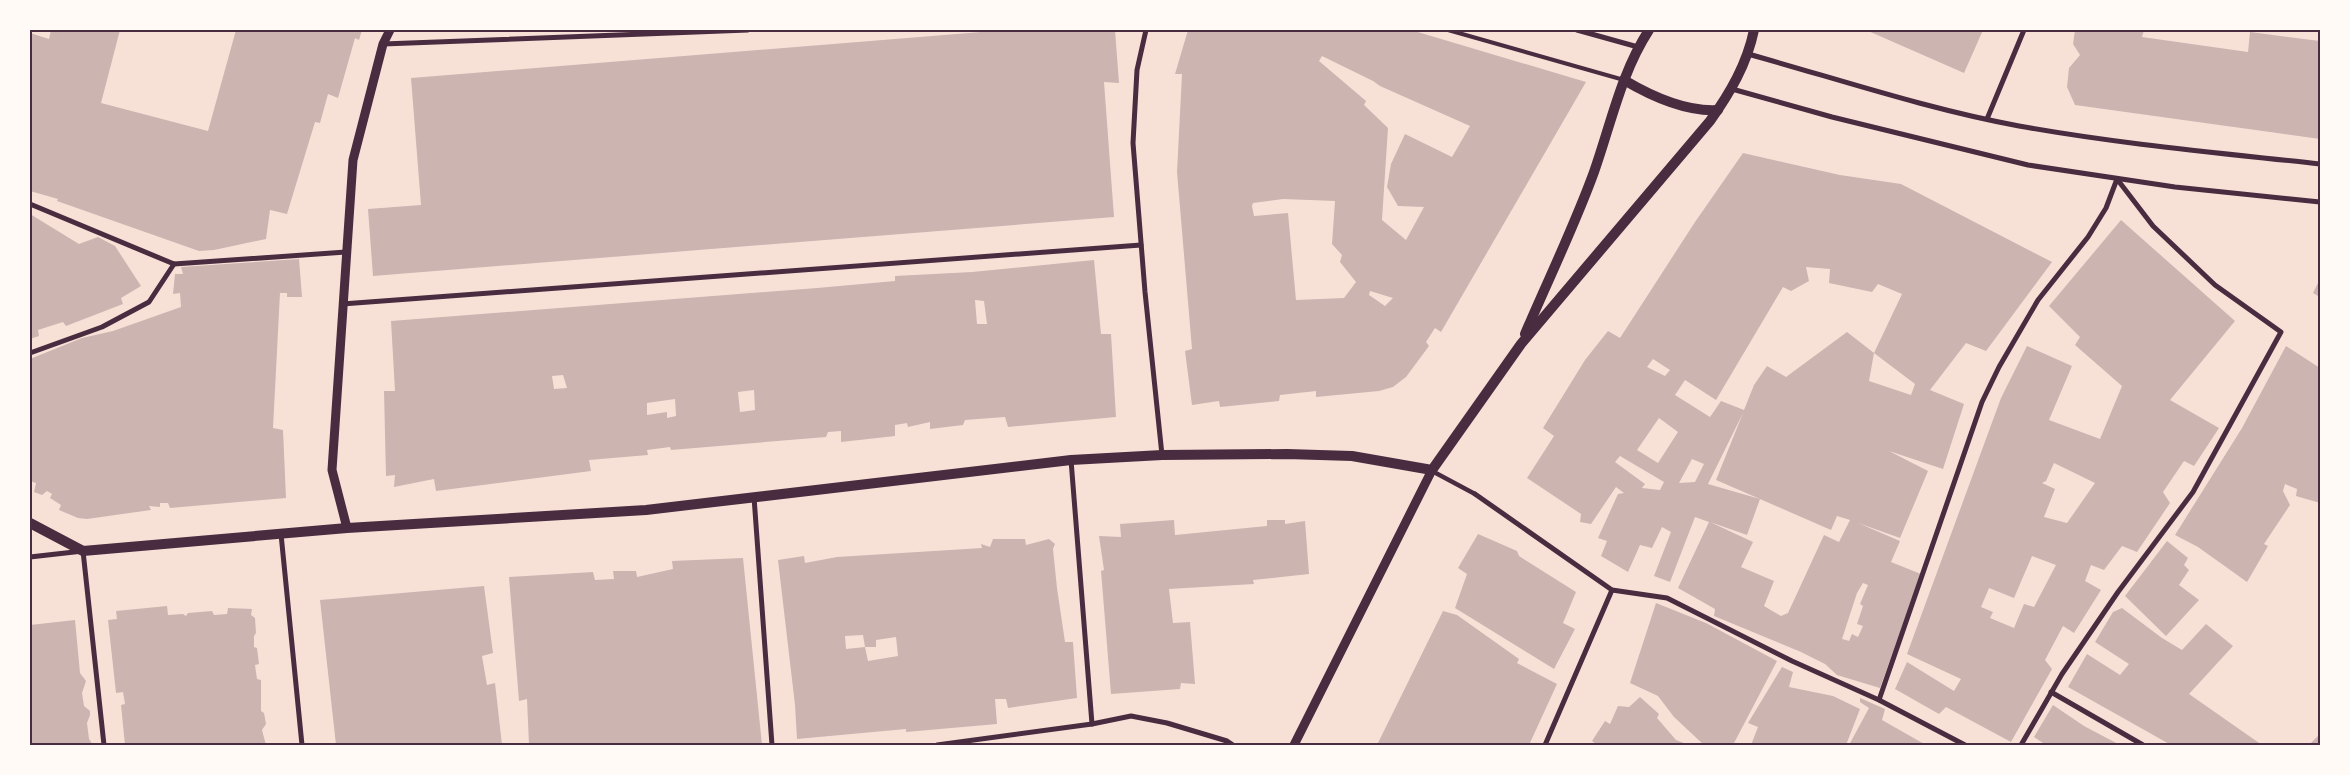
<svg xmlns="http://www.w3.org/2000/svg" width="2350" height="775" viewBox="0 0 2350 775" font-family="Quicksand,sans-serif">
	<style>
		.building { fill: #ccb4b1; fill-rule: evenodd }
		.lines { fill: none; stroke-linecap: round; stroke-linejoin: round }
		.service { stroke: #4a2c40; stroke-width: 4 }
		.pedestrian { stroke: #4a2c40; stroke-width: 4.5 }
		.minor { stroke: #4a2c40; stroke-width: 5 }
		.tertiary { stroke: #4a2c40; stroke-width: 9 }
		.secondary { stroke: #4a2c40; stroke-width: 10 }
		.neatline { fill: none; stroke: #4a2c40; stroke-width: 2 }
	</style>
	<rect width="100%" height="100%" fill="#f7e1d7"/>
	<g class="building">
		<polygon points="51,30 120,30 101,103 208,131 236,30 362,30 359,40 355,38 338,98 328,94 320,123 315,122 287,214 270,210 266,239 214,250 199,251 57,201 58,199 30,191 30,33 49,39"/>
		<polygon points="1006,30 1115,30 1119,83 1104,82 1114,217 373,276 368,209 421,205 411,78"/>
		<path d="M1188 30H1411L1586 82 1441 332 1435 328 1426 342 1429 346 1406 377 1393 387 1379 391 1316 397V391L1280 395 1279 401 1220 407 1219 401 1192 405 1185 351 1192 349 1177 172 1182 74H1175ZM1322 56 1373 81 1380 86 1470 126 1452 157 1405 134 1391 164 1387 187 1398 206 1424 207 1406 240 1382 220 1388 128 1364 105 1366 101 1319 61ZM1283 199 1335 201 1332 244 1342 255 1340 262 1356 282 1344 298 1296 300 1288 213 1254 216 1252 206 1253 203ZM1370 291 1393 298 1385 306 1369 295Z"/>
		<polygon points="1866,30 1983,30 1964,73"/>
		<polygon points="2075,30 2144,30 2142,37 2248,52 2250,32 2320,41 2320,139 2075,105 2067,87 2069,68 2080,55 2073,44"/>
		<path d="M1743 153 1840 175 1901 184 2052 262 1986 351 1966 343 1930 390 1964 404 1943 469 1889 451 1928 471 1900 538 1858 523 1900 541 1891 562 1921 574 1880 688 1837 675 1825 664 1801 652 1714 616 1715 609 1678 588 1709 522 1695 517 1670 582 1654 576 1671 532 1662 527 1652 548 1640 545 1628 572 1601 556 1607 541 1598 538 1618 494 1624 493 1616 487 1591 524 1580 522 1581 514 1527 478 1554 436 1543 428 1585 360 1608 331 1620 338 1695 222ZM1806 267 1830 269 1829 283 1872 292 1878 284 1902 294 1874 353 1915 384 1911 395 1869 381 1874 353 1847 332 1786 377 1767 366 1754 385 1744 410 1721 401 1710 417 1675 395 1685 380 1716 400 1783 287 1791 291 1809 281ZM1653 359 1670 370 1665 376 1647 367ZM1743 413 1716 480 1760 499 1708 484ZM1659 418 1678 432 1658 463 1637 450ZM1620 456 1664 482 1660 490 1642 488 1645 484 1615 462ZM1692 459 1704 464 1695 482 1679 483ZM1760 499 1831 530 1837 516 1850 520 1839 542 1824 535 1788 613 1781 616 1764 606 1774 581 1741 567 1753 542 1710 522 1747 535ZM1863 583 1868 585 1860 604 1863 606 1857 624 1863 626 1858 637 1852 634 1849 641 1846 640 1842 639 1857 593Z"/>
		<polygon points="30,214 79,244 98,237 115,246 141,286 121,298 123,304 66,326 63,322 38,330 39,336 30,339"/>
		<path d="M2121 220 2235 321 2170 400 2219 428 2194 466 2184 461 2163 492 2170 503 2137 552 2122 546 2104 570 2091 565 2085 581 2101 590 2074 633 2063 626 2045 660 2052 669 2011 742 1946 707 1939 714 1895 689 1907 662 1954 691 1961 679 1907 654 2001 398 2027 346 2072 366 2049 420 2100 439 2122 386 2075 345 2080 337 2049 306ZM2054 463 2095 483 2067 523 2044 517 2055 489 2042 483 2046 481ZM2032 556 2056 565 2034 607 2024 604 2014 628 1990 618 1993 612 1981 607 1989 588 2014 598Z"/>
		<polygon points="299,259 302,297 287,297 287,293 280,293 273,428 283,430 286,498 170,508 168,503 160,503 160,507 149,506 151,510 87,519 78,518 59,510 61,505 50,498 52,494 47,491 42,495 34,492 36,483 30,481 30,359 82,338 113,331 181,307 180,293 173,294 175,274 183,274 181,267"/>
		<path d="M1094 260 1101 334H1111L1116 417 1008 427 1005 417 965 420 963 425 930 429V422L908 427 907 423 895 425V436L841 442V431L828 432 826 437 671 450 670 447 647 450 648 455 589 460 591 471 436 491 434 479 394 487 395 475 386 476 384 391H395L391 321 817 288 895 281V276L972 272ZM975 300 984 301 987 324H977ZM563 375 567 388 554 389 552 376ZM754 390 755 410 740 412 738 392ZM675 399 676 416 667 418V412L647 415V403Z"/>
		<polygon points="2320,279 2320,297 2313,293"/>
		<polygon points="2286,346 2320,368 2320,503 2296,496 2297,489 2285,484 2283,491 2290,505 2264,544 2268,546 2247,582 2198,547 2175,535 2242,428"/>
		<polygon points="1174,520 1175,535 1267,526 1267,520 1285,520 1285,524 1305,521 1309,574 1253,580 1254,584 1169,589 1173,623 1190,622 1195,684 1181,683 1180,689 1111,694 1101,571 1104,570 1099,536 1121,537 1120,524"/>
		<polygon points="1478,534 1517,551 1519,556 1576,592 1563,623 1575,629 1554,669 1455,608 1467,574 1458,568"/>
		<path d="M993 539H1025L1026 545 1049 539 1055 544 1053 549 1057 588 1065 642H1073L1077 698 1008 708 1006 699H995L997 724 906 732V729L797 739 795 705 778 560 804 556 805 563 837 557 982 548 981 544 990 547ZM863 635 865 647H876V640L896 637 898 656 868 661 865 647 846 649 845 636Z"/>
		<polygon points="2167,541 2188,558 2184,565 2189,570 2179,585 2199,600 2166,636 2125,596"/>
		<polygon points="743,558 762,745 529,745 527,699 519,701 509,577 593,572 595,580 614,579 613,571 636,571 637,577 673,569 672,561"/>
		<polygon points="484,586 493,653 482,656 487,685 495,683 502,745 336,745 320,600"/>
		<polygon points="1656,603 1706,623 1777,661 1733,745 1704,745 1674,717 1658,696 1630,683"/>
		<polygon points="167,606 168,615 183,614 186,616 188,613 212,611 214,615 227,614 228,608 252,609 251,615 255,618 256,633 254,636 254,647 257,648 259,664 255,665 257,679 261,680 261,711 264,713 266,724 262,730 266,745 125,745 121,705 125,704 123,692 116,693 108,620 117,619 116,611"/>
		<polygon points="2122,608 2162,638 2182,650 2206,624 2233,646 2189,694 2262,745 2171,745 2068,687 2087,654 2120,675 2129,664 2095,642 2113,612"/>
		<polygon points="1443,611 1457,615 1519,659 1517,663 1557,684 1529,745 1377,745"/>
		<polygon points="75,620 80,673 86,681 82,693 84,706 90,711 90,715 87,723 89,739 93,745 30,745 30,625"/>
		<polygon points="1782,667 1793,672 1789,687 1833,696 1860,709 1846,745 1751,745 1758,727 1748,723"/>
		<polygon points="1640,697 1659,714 1657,718 1676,740 1689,745 1597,745 1592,741 1605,721 1610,724 1618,706 1629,707"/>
		<polygon points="1860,698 1885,709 1882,720 1926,745 1849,745 1869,708 1860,702"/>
		<polygon points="2053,705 2084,726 2120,745 2046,745 2034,737"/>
		<polygon points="2320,734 2320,745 2309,745"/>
	</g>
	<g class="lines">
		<polyline class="service" points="1448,30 1624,80"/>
		<polyline class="pedestrian" points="1432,471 1475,494"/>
		<g class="minor">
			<polyline points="1146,30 1137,70 1133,143 1145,292 1162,455"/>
			<polyline points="1577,30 1638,47"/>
			<polyline points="383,44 748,30"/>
			<path d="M1748 54C1838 79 1927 109 2019 126 2119 144 2220 153 2320 164"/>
			<polyline points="1732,89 1832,117 2028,165 2175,187 2320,202"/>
			<polyline points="1987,119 2024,30"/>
			<polyline points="30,204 174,264 346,252"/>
			<polyline points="342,304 1141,245"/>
			<polyline points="30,353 102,327 149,302 174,264"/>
			<polyline points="1071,460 1092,724"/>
			<polyline points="1475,494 1612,590 1667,598 1792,661 1879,700 1965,745"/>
			<polyline points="754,497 772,745"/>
			<polyline points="281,534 302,745"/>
			<polyline points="30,557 83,551 104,745"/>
			<polyline points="2051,692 2143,745"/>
			<polyline points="1879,700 1982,402 1999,367 2038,300 2088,237 2106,208 2117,179"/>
			<polyline points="937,745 1092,724 1131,716 1167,723 1227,741 1233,745"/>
			<polyline points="1545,745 1612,590"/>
			<polyline points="2021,745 2062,674 2118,592 2193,492 2281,332 2215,285 2153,226 2117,179"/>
		</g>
		<g class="tertiary">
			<polyline points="347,528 332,470 353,160 383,44 390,30"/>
			<polyline points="1294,745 1432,470"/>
		</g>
		<g class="secondary">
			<path d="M1624 80C1651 96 1686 112 1718 110"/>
			<path d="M1525 334C1548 280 1574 227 1594 172 1611 124 1621 73 1649 30"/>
			<path d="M30 523 83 551 347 528 646 510 1071 460 1162 455 1287 454 1352 456 1432 470 1521 344 1710 121C1730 93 1747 64 1754 30"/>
		</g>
	</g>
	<rect width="2350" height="775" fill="none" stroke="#fffaf5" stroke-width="62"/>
	<rect x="31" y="31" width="2288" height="713" class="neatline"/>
</svg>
